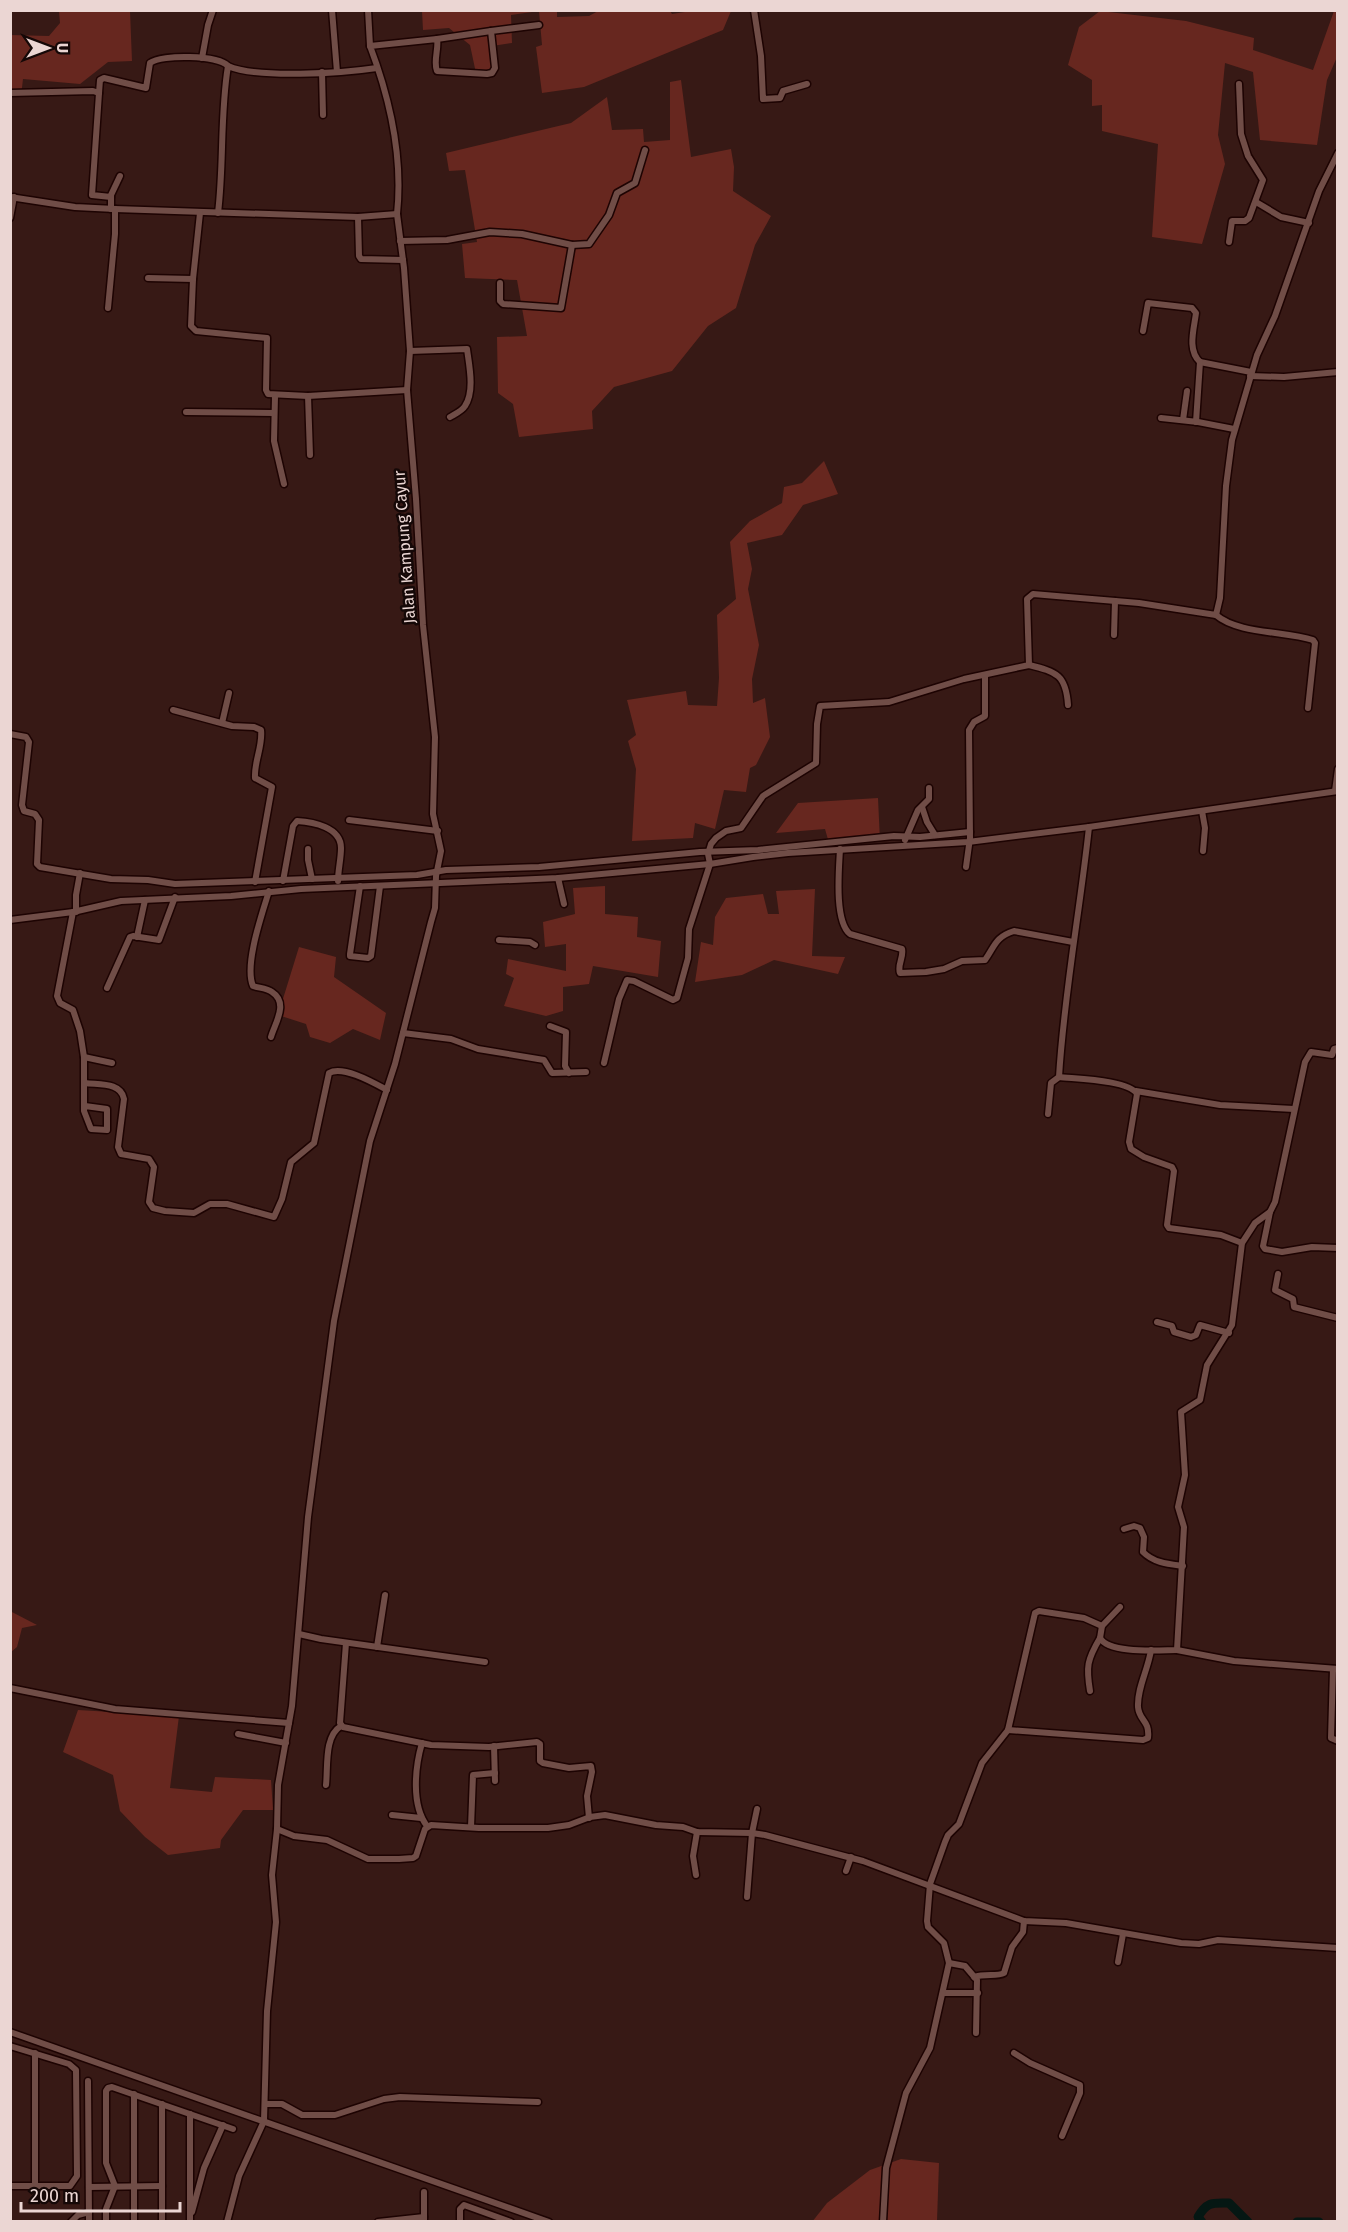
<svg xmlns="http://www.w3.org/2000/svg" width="1348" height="2232" viewBox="0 0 1348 2232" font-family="'Fira Sans',sans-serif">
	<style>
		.green { fill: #67271f }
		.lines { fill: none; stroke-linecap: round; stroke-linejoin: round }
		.river { stroke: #051713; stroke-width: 9 }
		.minor-casing { stroke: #1d0302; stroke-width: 9 }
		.minor { stroke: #704d47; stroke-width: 6 }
		.labels { text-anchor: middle; stroke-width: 5; stroke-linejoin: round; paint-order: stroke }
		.street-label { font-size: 16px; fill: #ebd6d3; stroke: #150807 }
	</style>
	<rect width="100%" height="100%" fill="#371915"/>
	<g class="green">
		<polygon points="600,10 670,11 672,14 691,11 731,11 723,30 584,87 542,93 536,47 542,45 539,11 511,15 512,43 492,46 493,75 477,78 470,45 449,28 423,30 422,11 557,11 557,17 589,16"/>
		<polygon points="59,11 130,11 132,61 108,62 80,84 23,79 21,96 11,95 10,35 49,36 60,23"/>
		<polygon points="1100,11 1186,21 1254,38 1253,50 1313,70 1334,11 1337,11 1337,57 1327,80 1317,145 1260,140 1253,72 1225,63 1218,135 1225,164 1202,244 1152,237 1158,144 1102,131 1102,105 1092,106 1092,80 1068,65 1079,27"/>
		<polygon points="681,80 691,157 731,149 734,167 733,191 771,216 755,245 736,308 708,326 672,371 614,387 592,411 593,429 519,437 513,404 498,393 497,337 527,336 517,280 465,278 462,244 477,242 465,170 449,171 446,153 571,123 607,97 612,130 643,129 644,142 670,140 670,82"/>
		<polygon points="824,461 838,494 803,505 782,535 747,543 752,569 748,589 759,645 752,679 753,703 765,698 770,737 756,765 750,768 746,792 724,790 715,829 695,823 693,838 632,841 636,769 628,741 636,735 627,700 686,691 688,705 717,706 719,678 717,615 736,599 730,542 750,521 782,503 784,487 802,483"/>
		<polygon points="878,798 880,841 829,843 825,829 776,833 798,803"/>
		<polygon points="605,886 605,914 638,917 637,937 661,941 658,977 593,966 589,984 563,987 563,1011 546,1016 504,1006 514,978 506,974 508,959 566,971 566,944 545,947 543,922 575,914 573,888"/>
		<polygon points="815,889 812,956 845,957 838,974 774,960 742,975 695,982 701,942 713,945 715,917 726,898 763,894 768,914 779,914 776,891"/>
		<polygon points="299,947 336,957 334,977 386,1013 380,1040 353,1029 330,1043 310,1037 306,1024 278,1015"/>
		<polygon points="10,1611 37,1625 22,1628 17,1647 11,1652"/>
		<polygon points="78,1710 179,1716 170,1788 212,1792 215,1777 271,1780 273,1810 243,1810 221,1840 220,1848 168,1855 145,1837 120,1811 113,1775 63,1752"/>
		<polygon points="901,2159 939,2163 937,2221 812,2222 827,2203 870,2170"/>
	</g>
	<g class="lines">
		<g class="river">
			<path d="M1202 2222 1198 2217C1207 2201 1213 2203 1229 2203L1248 2222"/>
			<polyline points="1297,2222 1319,2222"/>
		</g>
		<g class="minor-casing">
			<g id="minor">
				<polyline points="332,10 337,72"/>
				<polyline points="368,10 370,46"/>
				<polyline points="754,10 761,56 763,99 780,98 783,91 807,84"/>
				<polyline points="437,39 491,31"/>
				<polyline points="202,58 208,25 213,10"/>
				<polyline points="322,72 323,115"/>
				<path d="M10 93 93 91 99 93 100 80 104 78 146 88 150 63C162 54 218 55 228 66"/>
				<polyline points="99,93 92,195 111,197"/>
				<polyline points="10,197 75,207 115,209 358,217 397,214 404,268 410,351 407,390 416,499 423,625 435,737 433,814 441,851 436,876 435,908 431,922 395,1064 370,1141 334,1321 308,1517 292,1706 278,1785 277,1829 272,1875 276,1922 267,2011 264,2121 239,2176 227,2222"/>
				<polyline points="1256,202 1281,217 1309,223"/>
				<polyline points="111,209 111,195 120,176"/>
				<polyline points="200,213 193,279 191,326 196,331 267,338 266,390 268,394 308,396 407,390"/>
				<path d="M218 213C224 164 220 114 228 66 257 79 343 73 377 68"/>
				<path d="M397 214C403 158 390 99 370 46L437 39C439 49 433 61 437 71L487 74 492 73 495 68 491 31 539 25"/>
				<polyline points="358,217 359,256 361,259 403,260"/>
				<polyline points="10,218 14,197"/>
				<polyline points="400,241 447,240 490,232 522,234 572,245 589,244 609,215 617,193 635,183 645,150"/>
				<polyline points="1229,242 1232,221 1245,221 1249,218 1263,180 1248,156 1241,134 1239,84"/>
				<polyline points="148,278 193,279"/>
				<polyline points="500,283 500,301 503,304 561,308 572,245"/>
				<polyline points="108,308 115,234 115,209"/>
				<path d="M1143 331 1148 303 1192 308 1196 313C1194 329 1187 350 1200 362L1251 372"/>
				<path d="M410 351 467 349C469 365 475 391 465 406 462 411 455 414 450 417"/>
				<polyline points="1250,376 1284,377 1338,372"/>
				<polyline points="275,396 274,441 284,484"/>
				<polyline points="308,396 310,455"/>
				<polyline points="186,412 274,413"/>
				<polyline points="1161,418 1198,422 1234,429"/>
				<polyline points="1183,420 1187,391"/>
				<polyline points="1196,422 1200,362"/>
				<path d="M1216 615C1238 634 1285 631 1313 640L1315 643 1308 708"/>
				<polyline points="1114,635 1115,601"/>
				<path d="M1029 665C1057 672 1066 675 1068 705"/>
				<path d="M173 710 232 726 254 727 261 730C263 746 254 761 255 778L272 787 255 882"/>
				<polyline points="222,723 229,693"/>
				<polyline points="10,734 26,737 29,742 22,805 24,811 35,814 39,820 37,864 40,867 111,879 148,880 175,884 417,875 446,870 539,867 700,852 758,850 894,836 920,837 970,832"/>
				<polyline points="1335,791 1338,769"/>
				<polyline points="922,807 927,822 935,835"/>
				<polyline points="1202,811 1205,828 1203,851"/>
				<polyline points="349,820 438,831"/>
				<polyline points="905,840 918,810 929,799 929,788"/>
				<polyline points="308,849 308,860 312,879"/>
				<path d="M840 849C839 869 834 921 850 934L902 949C904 957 897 965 900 973L926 972 944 969 962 961 985 960C995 946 995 937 1014 931L1073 942"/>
				<polyline points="966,867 970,838 969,730 974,722 985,716 985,675"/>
				<polyline points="558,878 564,904"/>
				<path d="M283 881 293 826 297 821C313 822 341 827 341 848 341 859 338 870 338 881"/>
				<polyline points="360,886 350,954 350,956 368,958 371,956 380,886"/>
				<path d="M269 891C262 914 244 965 253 986 259 988 267 988 272 992 289 1003 275 1023 271 1037"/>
				<polyline points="73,912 57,996 60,1003 73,1010 80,1031 84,1057 84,1111 91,1129 107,1130 107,1109 85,1106"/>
				<polyline points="76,912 76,895 80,873"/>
				<polyline points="10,920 73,912 121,901 231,896 301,889 558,878 710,864 753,857 788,853 968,842 1089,827 1338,791"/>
				<polyline points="137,937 145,900"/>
				<polyline points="499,940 530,942 535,945"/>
				<polyline points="107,988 130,937 133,936 159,940 175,897"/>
				<polyline points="550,1026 566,1032 565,1066 569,1073"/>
				<polyline points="403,1033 451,1039 478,1049 544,1060 552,1073 586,1072"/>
				<polyline points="84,1057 112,1063"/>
				<polyline points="604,1063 619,999 627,980 634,981 673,1000 677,998 688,958 689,929 710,864 708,854 711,844 716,838 726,831 741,828 763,796 816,763 817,724 820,706 889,702 964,679 1029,665 1027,599 1033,594 1139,603 1216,615 1220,598 1226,486 1232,440 1257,355 1275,316 1319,191 1338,153"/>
				<path d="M1059 1077C1076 1079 1129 1080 1137 1094L1129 1142 1131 1149 1144 1157 1172 1167 1174 1171 1167 1225 1169 1228 1221 1235 1242 1243"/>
				<path d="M85 1083C99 1085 121 1082 124 1099L118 1147 121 1154 149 1159 154 1167 149 1202 153 1208 165 1211 194 1213 210 1204H227L274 1217 282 1199 291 1162 314 1143 329 1073C343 1065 374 1083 387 1090"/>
				<polyline points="1136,1091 1220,1105 1294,1109"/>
				<path d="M1048 1114 1051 1083 1059 1077C1064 993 1080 911 1089 827"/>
				<polyline points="1270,1212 1263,1246 1265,1249 1282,1252 1312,1247 1338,1248"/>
				<polyline points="1278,1274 1275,1290 1293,1299 1294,1307 1338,1318"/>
				<polyline points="1157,1322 1172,1326 1174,1332 1191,1337 1196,1335 1200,1325 1229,1333"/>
				<path d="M1124 1529 1134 1526 1140 1528 1144 1537 1143 1552C1154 1563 1168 1564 1183 1566"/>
				<path d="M1120 1607 1102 1626 1100 1638C1109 1654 1159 1650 1177 1650L1184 1527 1178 1507 1185 1475 1181 1412 1200 1400 1207 1365 1232 1325 1242 1243 1255 1223 1270 1212 1275 1202 1305 1062 1311 1052 1332 1055 1334 1049 1338 1048"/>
				<polyline points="299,1634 321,1639 485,1662"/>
				<polyline points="346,1643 340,1723 343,1727 431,1745 489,1747 537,1742 540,1744 540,1761 543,1763 569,1768 591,1766 592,1772 587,1796 589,1818"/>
				<polyline points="377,1647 385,1595"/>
				<polyline points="1177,1650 1234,1661 1338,1669"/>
				<polyline points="1333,1669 1331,1738 1338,1741"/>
				<polyline points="10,1688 115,1709 289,1723"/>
				<path d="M1090 1691C1086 1667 1087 1660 1100 1638"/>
				<path d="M1008 1730 1143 1740 1148 1738C1150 1720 1139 1721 1138 1707 1137 1688 1148 1670 1151 1650"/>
				<polyline points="238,1734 286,1743"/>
				<path d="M422 1743C415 1767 411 1805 427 1826"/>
				<polyline points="494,1746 495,1781"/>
				<path d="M326 1785C328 1767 324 1736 341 1726"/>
				<polyline points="392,1815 421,1818"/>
				<polyline points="471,1827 473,1775 495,1773"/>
				<polyline points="277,1829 294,1836 327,1840 368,1859 399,1859 413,1858 416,1856 425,1829 431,1825 479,1828 548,1828 569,1825 590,1817 605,1815 656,1825 683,1827 697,1832 752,1833 765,1835 863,1861 1024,1921 1066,1923 1181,1943 1199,1944 1218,1940 1338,1948"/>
				<polyline points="846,1871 851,1857"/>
				<polyline points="696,1875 693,1856 697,1832"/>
				<polyline points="747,1897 752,1833 757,1809"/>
				<polyline points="1118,1962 1123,1934"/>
				<polyline points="949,1963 965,1966 977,1980 976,2033"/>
				<path d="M974 1977C985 1973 997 1977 1004 1973L1012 1947 1023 1932 1024 1921"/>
				<polyline points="943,1993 978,1993"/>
				<polyline points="10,2032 549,2222"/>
				<polyline points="10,2046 69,2064 76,2070 77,2176 70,2186 10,2186"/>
				<polyline points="35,2053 35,2186"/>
				<polyline points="1014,2053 1030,2063 1080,2085 1080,2093 1062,2136"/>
				<polyline points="88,2081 89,2222"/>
				<polyline points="134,2094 134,2222"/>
				<polyline points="265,2104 282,2104 302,2115 335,2115 384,2099 400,2097 538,2102"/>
				<polyline points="89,2187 162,2186"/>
				<polyline points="424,2192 424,2222"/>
				<polyline points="192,2212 204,2168 223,2125"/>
				<polyline points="71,2222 78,2215 89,2212"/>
				<polyline points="106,2222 106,2209 115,2186 106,2163 106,2091 108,2088 112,2087 233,2129"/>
				<polyline points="162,2222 162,2104"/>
				<polyline points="190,2222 190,2114"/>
				<polyline points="378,2222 424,2217"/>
				<polyline points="460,2222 460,2209 464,2205 511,2222"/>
				<polyline points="883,2222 886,2168 906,2093 930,2048 949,1963 944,1943 928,1927 927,1921 930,1884 945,1842 948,1835 959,1824 982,1763 1008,1730 1035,1613 1039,1611 1084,1618 1102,1626"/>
			</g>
		</g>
		<use href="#minor" class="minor"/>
	</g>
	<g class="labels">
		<g class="street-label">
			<text transform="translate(404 547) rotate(-94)" y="6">Jalan Kampung Cayur</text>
		</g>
	</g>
	<rect width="1348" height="2232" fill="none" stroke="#ebd6d3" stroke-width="24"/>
	<g transform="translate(48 48) rotate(90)" stroke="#150807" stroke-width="4.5" paint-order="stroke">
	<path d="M0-4.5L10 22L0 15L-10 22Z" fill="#ebd6d3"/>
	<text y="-9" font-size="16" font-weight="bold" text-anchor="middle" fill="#ebd6d3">U</text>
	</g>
	<path d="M21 2202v9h159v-9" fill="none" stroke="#ebd6d3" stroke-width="3"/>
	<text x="30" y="2202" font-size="18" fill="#ebd6d3" stroke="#150807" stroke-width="4.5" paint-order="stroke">200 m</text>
</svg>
